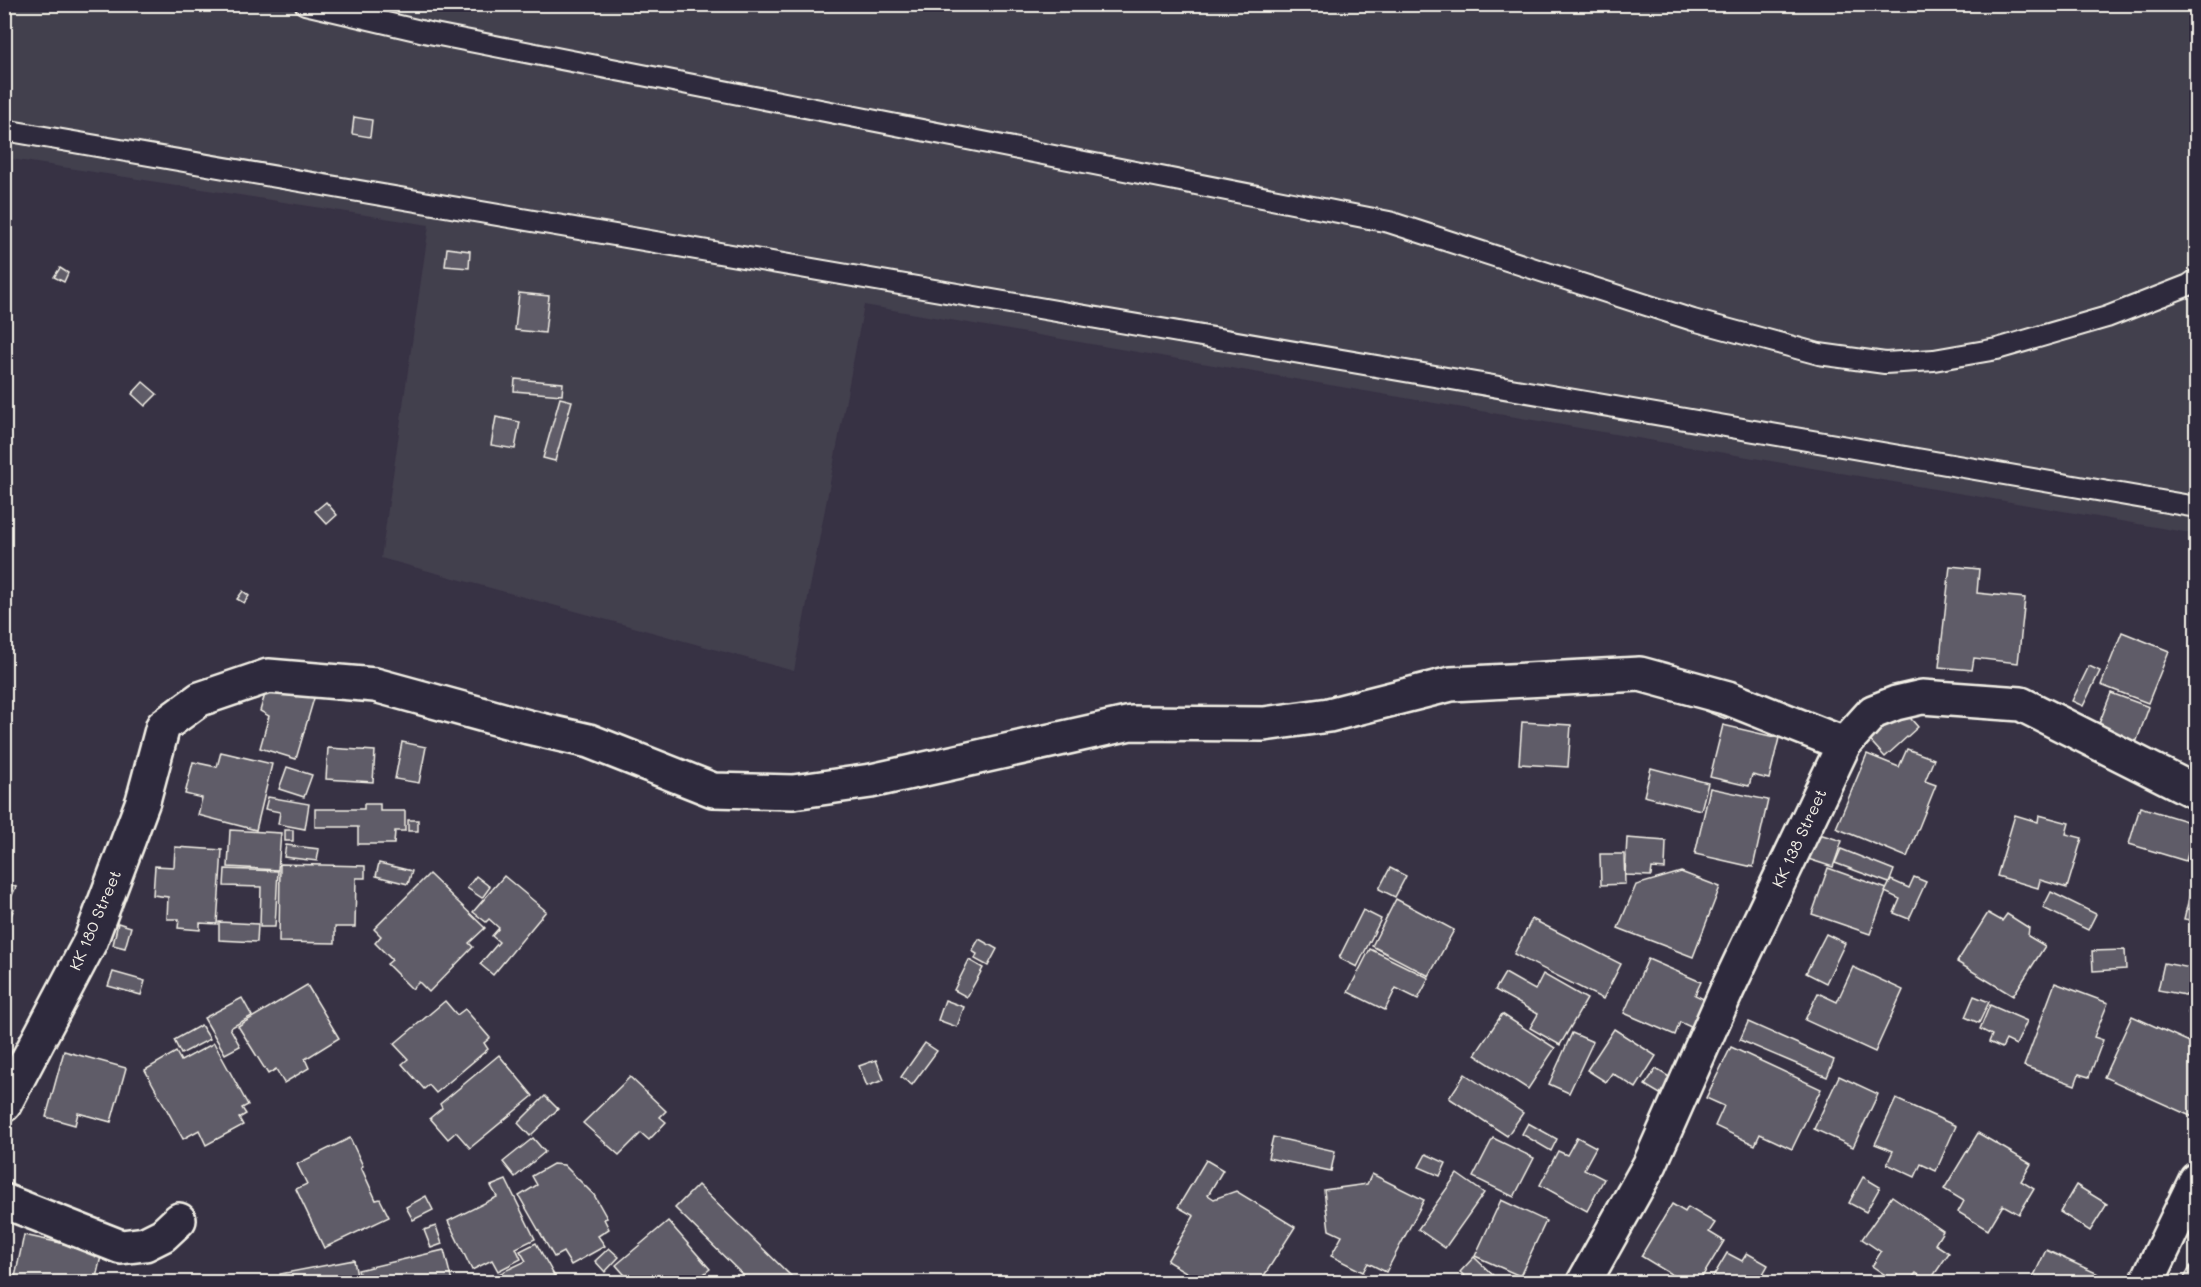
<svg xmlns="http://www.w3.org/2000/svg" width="2201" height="1287" viewBox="0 0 2201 1287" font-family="Mali,sans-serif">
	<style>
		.built { fill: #433f4e }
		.building { fill: #5f5c67; stroke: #f4f1e8; stroke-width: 1.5 }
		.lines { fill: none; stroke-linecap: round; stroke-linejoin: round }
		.lane-casing { stroke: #f4f1e8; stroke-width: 24 }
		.street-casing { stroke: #f4f1e8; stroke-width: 38 }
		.lane { stroke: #2f2a3d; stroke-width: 20 }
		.street { stroke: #2f2a3d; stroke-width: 33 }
		.labels { text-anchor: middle; stroke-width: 6; stroke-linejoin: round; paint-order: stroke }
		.street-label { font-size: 16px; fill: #f4f1e8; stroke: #2f2a3d }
	</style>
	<rect width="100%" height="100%" fill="#373244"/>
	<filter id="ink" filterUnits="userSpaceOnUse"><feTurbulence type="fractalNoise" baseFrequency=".0167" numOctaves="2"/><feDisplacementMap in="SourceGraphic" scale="12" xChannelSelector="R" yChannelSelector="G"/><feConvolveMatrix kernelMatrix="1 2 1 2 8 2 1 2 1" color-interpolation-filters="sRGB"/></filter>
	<g filter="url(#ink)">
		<polygon class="built" points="4,5 2196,5 2196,534 864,305 794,671 381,558 429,225 5,158"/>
		<g class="building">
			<polygon points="354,117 372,120 370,137 352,134"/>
			<polygon points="447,248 470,251 469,268 445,266"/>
			<polygon points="60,268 68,273 64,282 54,277"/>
			<polygon points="519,293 549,296 545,333 515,330"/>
			<polygon points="515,379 563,383 562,395 514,391"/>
			<polygon points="143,382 157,394 145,406 132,394"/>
			<polygon points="560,398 572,401 555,461 543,458"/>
			<polygon points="496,417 520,422 515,449 491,445"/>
			<polygon points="326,502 337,515 327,524 315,511"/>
			<polygon points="1950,566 1979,569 1977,593 2025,598 2018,663 1974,658 1972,670 1939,667"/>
			<polygon points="243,591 249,596 244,603 237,599"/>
			<polygon points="2122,632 2169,651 2148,703 2101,685"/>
			<polygon points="2089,666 2100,671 2083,706 2072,701"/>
			<polygon points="269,681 315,695 296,759 260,748 269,716 260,711"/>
			<polygon points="2111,693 2149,707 2136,743 2097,729"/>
			<polygon points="1709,699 1730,707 1726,719 1705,711"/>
			<polygon points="1898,704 1918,727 1885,757 1864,734"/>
			<polygon points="1522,722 1571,725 1568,767 1519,764"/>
			<polygon points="1723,725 1779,738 1769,779 1752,775 1749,786 1710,777"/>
			<polygon points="402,742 426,747 419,783 395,779"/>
			<polygon points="328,748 375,751 373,782 326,779"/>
			<polygon points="1907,749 1934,759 1925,781 1936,785 1907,857 1836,828 1867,754 1899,767"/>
			<polygon points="221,752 272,764 256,830 198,815 202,798 185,794 193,762 217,767"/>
			<polygon points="287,767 312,775 304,797 279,789"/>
			<polygon points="1651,768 1708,783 1701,810 1644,796"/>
			<polygon points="1710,788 1768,800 1753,867 1695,854"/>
			<polygon points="268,797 309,804 305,829 278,824 280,812 265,809"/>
			<polygon points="364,804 380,804 380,811 405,811 405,831 395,831 394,844 358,844 358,827 315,827 315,809 364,809"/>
			<polygon points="2140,807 2196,824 2186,861 2129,844"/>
			<polygon points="2015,815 2038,822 2039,815 2069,823 2066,834 2082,838 2067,888 2040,880 2038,888 1997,876"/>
			<rect x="408" y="820" width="10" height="11"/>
			<polygon points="230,830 281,833 278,870 228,867"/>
			<rect x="285" y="830" width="8" height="11"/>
			<polygon points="1816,833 1842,841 1833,867 1808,859"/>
			<polygon points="1627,838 1666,841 1665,869 1652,868 1651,876 1625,875"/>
			<polygon points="286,845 319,849 317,861 284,857"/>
			<polygon points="175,847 222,850 217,924 200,923 200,930 178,928 179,919 167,919 168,897 153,895 155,866 174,867"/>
			<polygon points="1841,849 1894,870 1889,883 1835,863"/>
			<polygon points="1600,854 1624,854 1625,884 1601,885"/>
			<polygon points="379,863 412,871 408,884 376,876"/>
			<polygon points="280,864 365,866 365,878 356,878 355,927 335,927 335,943 279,942"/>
			<polygon points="1390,868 1406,876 1395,897 1379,889"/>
			<polygon points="1828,868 1887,889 1870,934 1812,914"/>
			<polygon points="225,869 278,871 275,927 260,927 261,887 224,886"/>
			<polygon points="2196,869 2196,921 2184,919"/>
			<polygon points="1681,872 1720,887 1693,957 1618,928 1636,885"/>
			<polygon points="429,874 485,928 469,943 473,947 429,992 419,982 412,989 387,964 392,960 375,943 381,936 374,929"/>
			<polygon points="476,876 490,887 482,898 467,888"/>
			<polygon points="504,876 546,911 493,975 480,964 499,942 492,936 499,928 489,919 486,922 473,912"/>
			<polygon points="1914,877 1926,882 1909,919 1894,913 1900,899 1885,892 1891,880 1909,888"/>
			<polygon points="4,882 16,887 7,906 14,909 4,930"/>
			<polygon points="2051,892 2096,914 2088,930 2043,908"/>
			<polygon points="1396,899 1454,930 1429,976 1372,946"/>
			<polygon points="1363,910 1381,919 1357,967 1339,958"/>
			<polygon points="1988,913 2002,921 2007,914 2029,928 2028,936 2045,946 2013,996 1957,962"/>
			<polygon points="1532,919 1621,964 1603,999 1514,954"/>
			<polygon points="219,922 258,924 257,942 219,940"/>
			<polygon points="118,923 131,927 125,948 113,945"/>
			<polygon points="1826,934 1845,943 1826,983 1806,973"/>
			<polygon points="979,939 997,949 988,966 975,959 977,954 972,951"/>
			<polygon points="1370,949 1429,978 1418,999 1396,988 1385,1010 1348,992"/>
			<polygon points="2125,950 2126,969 2093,971 2092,951"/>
			<polygon points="1648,959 1701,982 1695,995 1708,1001 1695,1029 1680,1022 1675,1035 1624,1013"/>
			<polygon points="969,960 983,968 967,997 954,990"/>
			<polygon points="2164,963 2196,969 2196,997 2158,990"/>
			<polygon points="1853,967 1903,990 1875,1052 1805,1020 1818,993 1837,1002"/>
			<polygon points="113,972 145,981 141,995 108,986"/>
			<polygon points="1505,973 1535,990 1543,974 1587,999 1560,1045 1530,1028 1538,1014 1495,990"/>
			<polygon points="2055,983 2108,1003 2094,1037 2103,1040 2089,1077 2079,1074 2075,1085 2024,1066"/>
			<polygon points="307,985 339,1038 305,1059 309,1068 284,1083 276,1069 268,1074 238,1026"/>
			<polygon points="1974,996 1989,1002 1979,1023 1965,1017"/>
			<polygon points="242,998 252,1016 230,1028 240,1046 225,1054 204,1018"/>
			<polygon points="2193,999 2196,1000 2196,1016 2188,1013"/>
			<polygon points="945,1000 964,1007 957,1027 938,1020"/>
			<polygon points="445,1001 457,1015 465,1009 490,1038 484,1043 488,1049 436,1093 429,1085 424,1089 402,1064 408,1059 394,1044"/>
			<polygon points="1990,1005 2027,1021 2016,1045 2006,1040 2002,1048 1989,1042 1992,1035 1980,1029"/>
			<polygon points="1502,1014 1555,1048 1528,1089 1475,1055"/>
			<polygon points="2132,1016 2196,1045 2195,1118 2104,1077"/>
			<polygon points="1748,1022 1834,1060 1827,1077 1740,1040"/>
			<polygon points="201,1025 210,1039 181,1054 174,1040"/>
			<polygon points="1614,1029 1656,1056 1636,1088 1612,1073 1606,1082 1587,1070"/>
			<polygon points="1572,1033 1593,1042 1569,1093 1549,1084"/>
			<polygon points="214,1043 248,1105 242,1108 246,1114 239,1118 243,1125 206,1145 199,1130 183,1139 145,1070 176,1052 181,1061"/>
			<polygon points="925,1043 937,1051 912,1085 901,1077"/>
			<polygon points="1731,1047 1821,1089 1792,1149 1760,1134 1755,1145 1715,1126 1724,1106 1706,1098"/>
			<polygon points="64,1051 126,1068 111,1122 78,1113 75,1125 46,1117"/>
			<polygon points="499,1055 533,1096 470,1148 456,1132 448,1139 430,1118 442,1108 440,1104"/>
			<polygon points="876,1060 884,1080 867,1086 859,1066"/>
			<polygon points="1656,1069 1671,1078 1660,1094 1645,1085"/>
			<polygon points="1465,1074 1523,1113 1507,1136 1449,1098"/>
			<polygon points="1839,1076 1878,1094 1853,1147 1814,1129"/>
			<polygon points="630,1077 666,1111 660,1117 666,1122 649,1140 641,1133 619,1155 583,1123"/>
			<polygon points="545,1096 558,1109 530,1136 518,1123"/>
			<polygon points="1896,1099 1956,1126 1936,1171 1921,1164 1915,1177 1887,1164 1893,1151 1875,1144"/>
			<polygon points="1528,1123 1557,1139 1551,1151 1522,1134"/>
			<polygon points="1978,1133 2031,1164 2021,1181 2034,1189 2019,1214 2003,1205 1988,1230 1958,1212 1964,1201 1944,1189"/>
			<polygon points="1273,1137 1335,1151 1331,1171 1268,1158"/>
			<polygon points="1577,1137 1596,1147 1584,1169 1604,1179 1587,1211 1540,1185 1558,1151 1567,1155"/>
			<polygon points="350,1138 363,1166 361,1167 376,1200 380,1199 389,1217 324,1248 296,1189 307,1184 297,1164"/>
			<polygon points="533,1138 545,1152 515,1177 503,1162"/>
			<polygon points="1493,1138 1534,1158 1514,1197 1473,1177"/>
			<polygon points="1426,1154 1446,1163 1440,1176 1419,1167"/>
			<polygon points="1206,1160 1223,1170 1208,1195 1214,1199 1236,1191 1295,1227 1260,1282 1203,1282 1167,1261 1194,1216 1178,1207"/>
			<polygon points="553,1164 564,1165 594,1195 607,1218 604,1219 609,1229 598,1236 605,1246 571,1265 563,1252 554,1257 519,1196 537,1185 532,1176"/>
			<polygon points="1372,1174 1424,1200 1386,1272 1368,1263 1363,1272 1331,1256 1342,1236 1329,1230 1324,1190 1367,1184"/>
			<polygon points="1457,1174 1484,1193 1445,1248 1418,1229"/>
			<polygon points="1863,1177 1880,1187 1866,1212 1849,1203"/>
			<polygon points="506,1180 535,1239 516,1248 521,1259 498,1271 492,1260 472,1270 448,1221 497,1197 491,1186"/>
			<polygon points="698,1185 792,1277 786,1282 750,1282 675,1208"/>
			<polygon points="2076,1185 2107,1204 2090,1231 2060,1212"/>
			<polygon points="426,1196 433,1210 413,1220 406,1207"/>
			<polygon points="1892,1196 1943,1231 1935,1244 1949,1253 1929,1282 1916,1273 1909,1282 1896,1282 1872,1266 1881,1252 1862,1239"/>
			<polygon points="1501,1200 1546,1221 1520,1276 1475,1256"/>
			<polygon points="1672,1204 1685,1212 1688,1207 1715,1223 1709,1232 1724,1241 1699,1282 1684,1282 1641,1256"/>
			<polygon points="668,1221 710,1269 694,1282 631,1282 616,1265"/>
			<polygon points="436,1226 442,1244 431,1248 424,1230"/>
			<polygon points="24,1235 102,1252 95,1282 14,1282"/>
			<polygon points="536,1243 555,1277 544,1282 492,1282 490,1278 526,1261 520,1251"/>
			<polygon points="609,1248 619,1257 605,1272 595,1261"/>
			<polygon points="444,1250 452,1282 361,1282 358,1270"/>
			<polygon points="2046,1250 2107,1278 2104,1282 2031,1282"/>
			<polygon points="1727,1253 1742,1261 1747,1253 1768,1265 1763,1274 1777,1282 1710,1282"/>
			<polygon points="1474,1257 1497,1279 1494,1282 1471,1282 1460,1272"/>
			<polygon points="2196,1257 2196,1282 2191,1282 2184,1278"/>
			<polygon points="354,1260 358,1282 281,1282 280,1274"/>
		</g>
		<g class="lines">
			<g class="lane-casing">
				<g id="lane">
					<polyline points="305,4 429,33 1389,222 1693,320 1819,354 1885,363 1934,360 1997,349 2107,317 2189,285 2196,280"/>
					<polyline points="4,130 2196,507"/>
				</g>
			</g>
			<g class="street-casing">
				<g id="street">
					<polyline points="4,1105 90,942 143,801 163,726 200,699 268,676 375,685 528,727 589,741 713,790 793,792 871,781 1131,723 1264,724 1329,715 1451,684 1640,674 1728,698 1844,744"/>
					<polyline points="4,1201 121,1247 145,1244 163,1235 179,1220"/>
					<polyline points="1584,1282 1650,1164 1727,990 1844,744 1873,712 1896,703 1922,697 2021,704 2196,792"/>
					<polyline points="2147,1282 2196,1180"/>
				</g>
			</g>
			<use href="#lane" class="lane"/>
			<use href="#street" class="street"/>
		</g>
	</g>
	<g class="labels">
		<g class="street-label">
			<text transform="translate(1799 838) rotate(-65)" y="6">KK 138 Street</text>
			<text transform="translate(95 920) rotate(-67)" y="6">KK 180 Street</text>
		</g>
	</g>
	<rect width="2201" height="1287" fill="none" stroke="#2f2a3d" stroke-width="24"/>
	<rect x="12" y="12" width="2177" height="1263" fill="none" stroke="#f4f1e8" stroke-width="2" filter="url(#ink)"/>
</svg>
